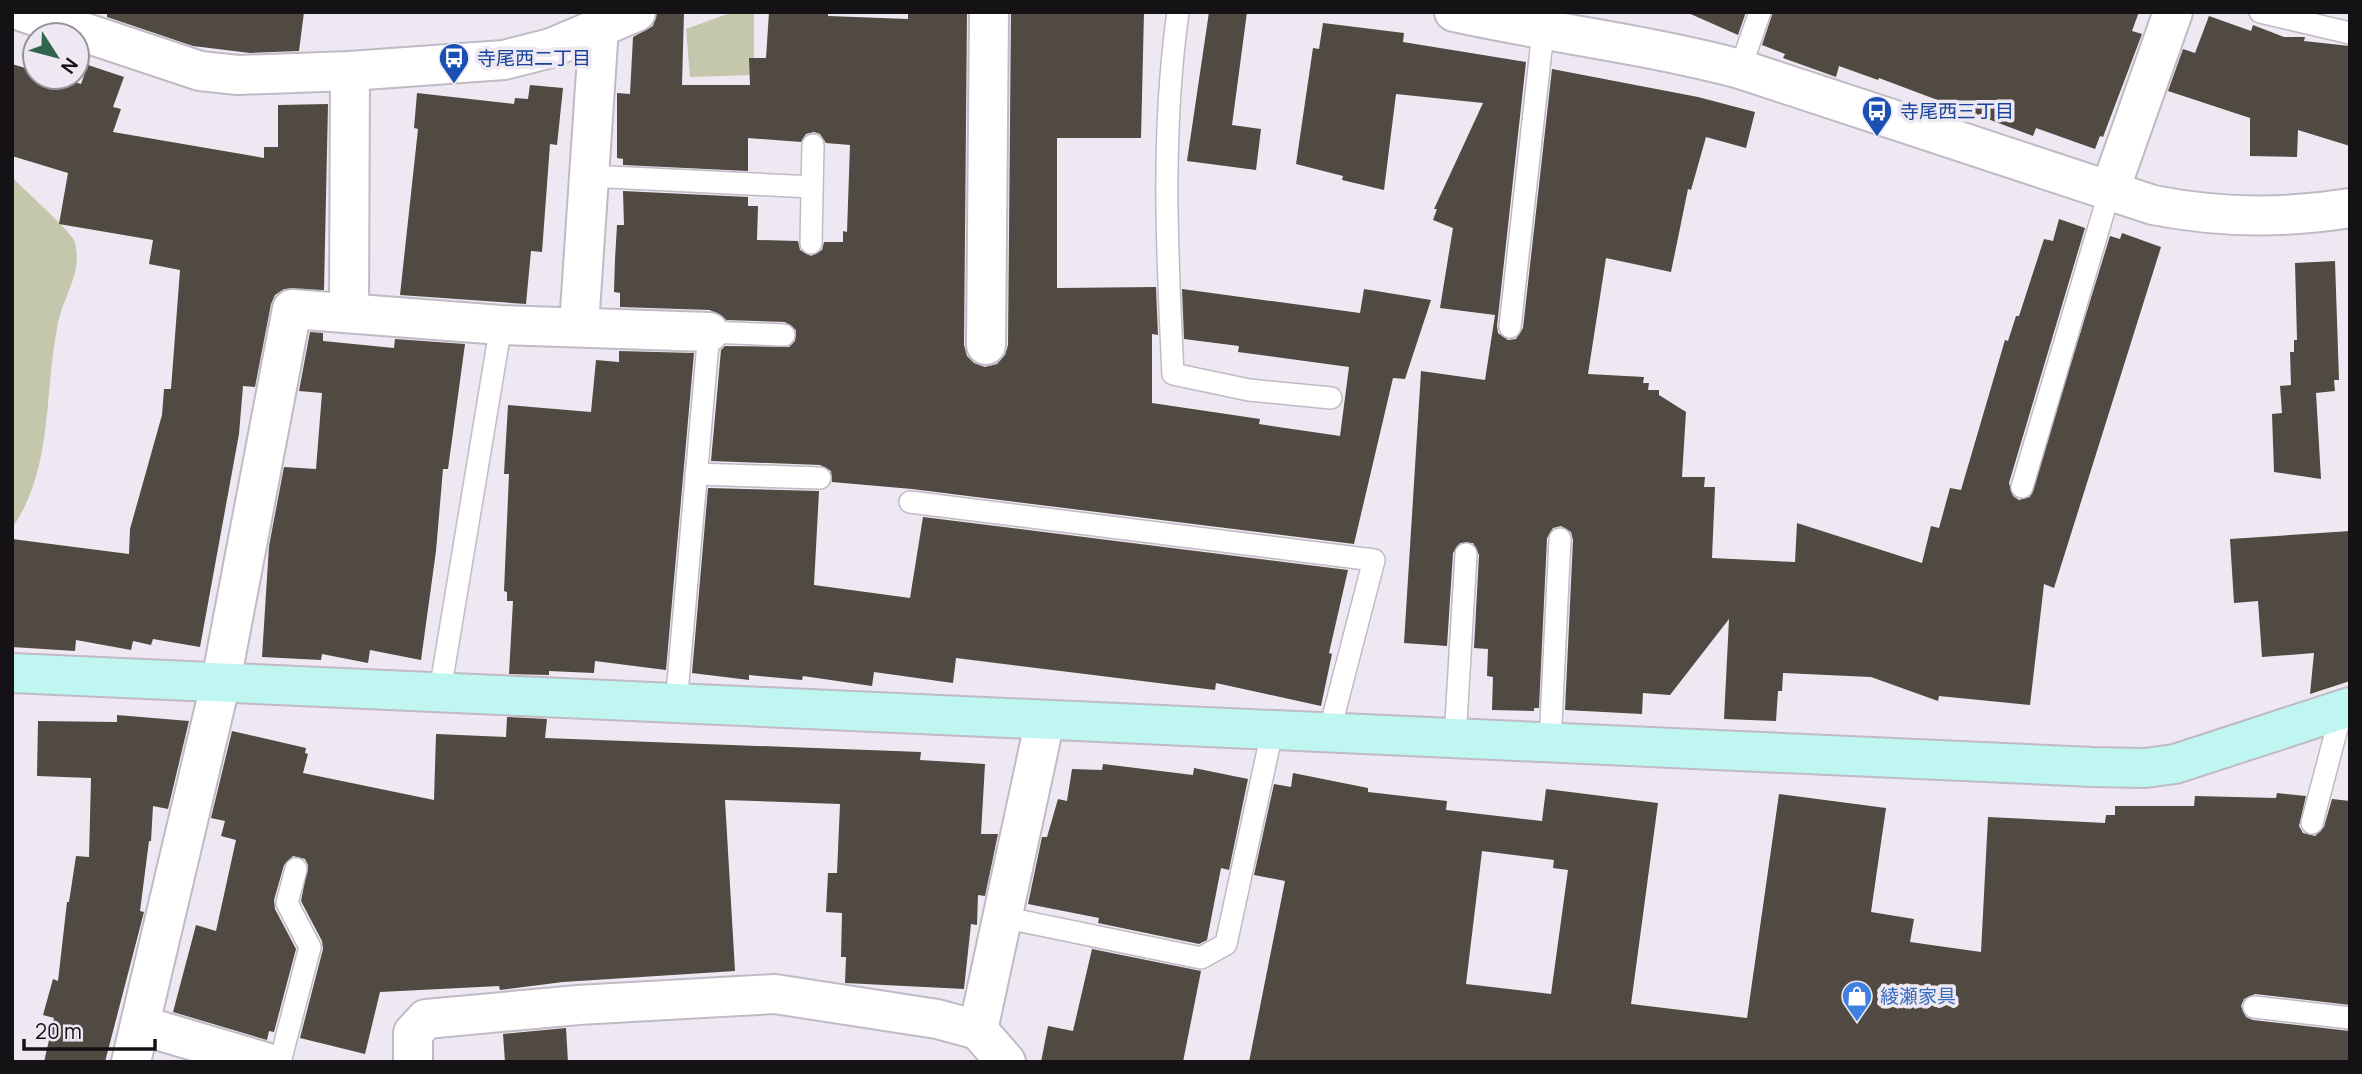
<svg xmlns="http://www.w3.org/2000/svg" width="2362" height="1074" viewBox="0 0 2362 1074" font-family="Manrope,'Noto Sans JP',sans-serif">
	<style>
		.green { fill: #c4c7ab }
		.building { fill: #504a42; fill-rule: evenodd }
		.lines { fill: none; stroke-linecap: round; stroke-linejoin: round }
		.lane-casing { stroke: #c0bac5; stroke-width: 24 }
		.street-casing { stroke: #c0bac5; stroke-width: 42 }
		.secondary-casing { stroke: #c0bac5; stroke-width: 42 }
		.lane { stroke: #fff; stroke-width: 21 }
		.street { stroke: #fff; stroke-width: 38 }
		.secondary { stroke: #bff6f2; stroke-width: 38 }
		.labels { text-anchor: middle; stroke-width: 7; stroke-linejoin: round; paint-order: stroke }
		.transit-label { font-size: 19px; fill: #164399; stroke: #eee8f3; text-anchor: start }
		.shop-label { font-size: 19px; fill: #366cbe; stroke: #eee8f3; text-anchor: start }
	</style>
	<rect width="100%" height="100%" fill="#eee8f3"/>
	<g class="green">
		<polygon points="733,12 754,12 754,75 690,77 686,29"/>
		<path d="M12 177C23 189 72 232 75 242 83 275 62 297 57 328 44 396 53 470 12 528Z"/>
	</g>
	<g class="building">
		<polygon points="107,12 304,12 299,51 250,53 193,46 107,17"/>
		<polygon points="657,12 684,12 682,85 750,85 749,58 766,58 769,12 828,12 828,16 908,19 908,12 967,12 964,345 967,356 974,363 985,367 997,364 1005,355 1008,345 1011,12 1144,12 1141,138 1057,138 1057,288 1156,287 1158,335 1152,334 1152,403 1260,419 1259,424 1340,436 1349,367 1238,352 1239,346 1184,339 1182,289 1360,313 1364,289 1431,300 1405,379 1393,378 1354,544 912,489 832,482 831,471 820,465 711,461 721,350 725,346 789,347 795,341 796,330 785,322 726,320 710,310 620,307 620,293 614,292 615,259 617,225 624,225 623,191 748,197 748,206 758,206 757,240 798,241 800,250 811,256 822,250 824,242 843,242 843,231 847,232 850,145 826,143 820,134 814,132 806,134 801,142 748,138 748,171 623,165 623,159 617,158 617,93 630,94 633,37 653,26"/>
		<polygon points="1209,12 1247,12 1232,125 1261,129 1256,170 1187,161"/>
		<polygon points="1686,12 1746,12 1738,35"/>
		<polygon points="1773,12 2139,12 2132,31 2142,34 2103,137 2100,136 2095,149 2036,128 2033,136 1879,78 1878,80 1839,66 1836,77 1783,58 1785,54 1762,45"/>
		<polygon points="2209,16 2251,31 2253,25 2284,37 2305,37 2304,41 2350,46 2350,146 2298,130 2297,157 2250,156 2250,118 2168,91 2183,49 2195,53"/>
		<polygon points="1323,23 1404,33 1403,42 1526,62 1497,326 1498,333 1508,340 1516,339 1523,328 1552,69 1698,97 1755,112 1746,148 1706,137 1691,190 1688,189 1671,272 1606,258 1588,374 1644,377 1643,383 1649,383 1648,390 1659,390 1659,395 1686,412 1682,477 1705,477 1704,487 1715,487 1712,558 1795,562 1797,523 1922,563 1931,526 1939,528 1950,488 1961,490 2005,340 2008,341 2016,316 2019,316 2044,239 2053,241 2059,219 2085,228 2009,483 2013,496 2019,500 2030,497 2110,236 2120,239 2122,233 2161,247 2054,588 2044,584 2030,705 1939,696 1938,701 1871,677 1783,673 1782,691 1778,691 1776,721 1724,719 1729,619 1670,695 1643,693 1642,714 1565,710 1573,540 1571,532 1561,526 1553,528 1547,538 1539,708 1534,708 1534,711 1492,710 1493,677 1487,676 1488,649 1474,648 1479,555 1473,543 1460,543 1453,553 1447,646 1404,643 1421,371 1485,380 1495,315 1440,308 1453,228 1433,220 1437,209 1434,209 1483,103 1396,94 1384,190 1342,180 1343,176 1296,164 1313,48 1319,49"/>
		<polygon points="12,64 35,71 35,77 57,77 81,84 88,65 124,77 113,107 121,109 113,132 264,158 264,147 278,147 278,105 328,104 324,290 284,289 275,295 271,304 255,387 243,386 239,434 200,647 153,639 151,645 133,641 131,650 76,640 75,651 12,647 12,539 129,554 130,529 162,415 164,389 171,389 180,270 149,264 153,240 59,224 68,173 12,156"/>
		<polygon points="530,85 563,88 557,145 550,144 542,252 531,251 526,304 400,295 418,129 414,128 417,93 514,104 515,98 528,99"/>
		<polygon points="2335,261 2339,380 2334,380 2335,391 2316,393 2321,479 2274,472 2272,414 2282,413 2280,386 2291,385 2290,352 2294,352 2294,340 2297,340 2295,263"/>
		<polygon points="310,332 323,333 323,341 394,348 395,339 465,344 448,469 443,469 436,551 421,660 370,650 368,663 322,654 321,660 262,657 269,546 284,467 316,469 322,393 299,391"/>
		<polygon points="619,351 694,353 666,670 595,661 594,673 549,671 549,675 509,674 513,601 507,601 507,592 504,591 509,474 504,474 508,405 591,412 596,360 619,362"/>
		<polygon points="708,488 819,491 814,585 910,598 923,517 1348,570 1329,653 1332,654 1321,706 1216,683 1215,690 956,658 953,683 874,672 872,686 803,676 802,680 749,675 749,680 692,673"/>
		<polygon points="2350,531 2350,681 2310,694 2314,653 2262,657 2258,601 2234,603 2230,539"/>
		<polygon points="117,715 189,721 168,809 153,806 151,841 149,841 140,911 144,912 105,1062 44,1062 54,1018 43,1015 53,979 58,981 67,902 69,902 76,856 89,857 91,778 37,776 38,721 117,722"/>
		<polygon points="507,717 547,719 545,738 921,752 920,760 985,764 981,834 998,834 985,896 978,895 977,925 971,924 964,989 845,983 846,957 841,957 842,913 826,912 828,873 837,873 840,804 725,800 735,971 563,982 500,990 499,986 380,992 365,1054 300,1038 323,949 322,941 301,901 308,865 305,859 293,856 284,865 274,900 275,909 296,949 274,1032 269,1031 267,1040 173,1012 196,925 216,931 236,840 221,836 225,821 211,818 232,731 306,748 305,753 308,754 303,773 434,800 436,734 506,737"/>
		<polygon points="1103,764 1193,775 1194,768 1248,779 1229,870 1221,868 1207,940 1199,944 1098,923 1099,918 1028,904 1042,837 1047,837 1058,799 1067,801 1072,769 1102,770"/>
		<path d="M1293 773 1368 788V792L1447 801 1446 810 1542 821 1546 789 1658 803 1631 1004 1747 1018 1779 794 1886 808 1871 912 1914 919 1910 942 1981 952 1988 817 2105 823 2106 815H2115V806H2194L2195 796 2276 798 2277 793 2306 796 2299 826 2303 833 2315 836 2324 827 2332 799 2350 801V1005L2255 994 2244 999 2241 1006 2246 1017 2253 1020 2350 1031V1062H1249L1285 881 1254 875 1274 784 1291 787ZM1482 851 1554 860 1553 868 1568 870 1551 994 1466 984Z"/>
		<polygon points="1092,949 1201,971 1183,1062 1041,1062 1048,1026 1073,1031"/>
		<polygon points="566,1028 568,1062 505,1062 503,1034"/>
	</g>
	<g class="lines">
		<g class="lane-casing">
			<g id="lane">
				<path d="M1178 12C1161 133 1167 253 1173 374L1249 390 1331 398"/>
				<polyline points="2260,12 2350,33"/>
				<polyline points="1740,69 1760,12"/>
				<polyline points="589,176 812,187"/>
				<polyline points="811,243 813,145"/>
				<polyline points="1510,327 1543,32"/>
				<polyline points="696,474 820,478"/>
				<polyline points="2022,487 2110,190"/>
				<polyline points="910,502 1374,560 1329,733"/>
				<polyline points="440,691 501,325"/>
				<polyline points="676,704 709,332 784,335"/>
				<polyline points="1455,739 1466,554"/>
				<polyline points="1550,743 1560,539"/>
				<polyline points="2312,823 2342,709"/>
				<polyline points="1002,917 1201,958 1226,944 1272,732"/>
				<polyline points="2254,1007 2350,1018"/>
				<polyline points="280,1062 310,947 287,903 296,869"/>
			</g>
		</g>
		<g class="street-casing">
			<g id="street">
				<polyline points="23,12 200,71 238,75 350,71 504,60 551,48 636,12"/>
				<path d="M1454 12C1549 33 1646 44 1740 69L2153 205C2219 218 2283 219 2350 208"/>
				<polyline points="2110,190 2173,12"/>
				<polyline points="349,312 350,71"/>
				<polyline points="579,326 599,27"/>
				<polyline points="986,345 989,12"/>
				<polyline points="140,1025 265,1062"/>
				<polyline points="978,1030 1006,1062"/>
				<polyline points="131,1062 221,681 292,309 501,325 709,332"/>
				<polyline points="413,1062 413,1033 426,1019 578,1005 775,994 937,1019 978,1030 1045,720"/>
			</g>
		</g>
		<g class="secondary-casing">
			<polyline id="secondary" points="12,673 2093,767 2145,768 2175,764 2350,707"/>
		</g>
		<use href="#lane" class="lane"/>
		<use href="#street" class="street"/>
		<use href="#secondary" class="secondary"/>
	</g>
	<defs>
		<g id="bus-pin" transform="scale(1.575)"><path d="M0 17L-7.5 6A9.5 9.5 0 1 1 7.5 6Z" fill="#1a4fb4" stroke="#eee8f3"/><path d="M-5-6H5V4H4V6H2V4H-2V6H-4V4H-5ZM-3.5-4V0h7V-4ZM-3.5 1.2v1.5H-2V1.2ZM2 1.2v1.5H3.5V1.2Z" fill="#fff"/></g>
		<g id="shop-pin" transform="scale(1.575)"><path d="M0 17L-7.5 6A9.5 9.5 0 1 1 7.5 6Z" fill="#3f7fe0" stroke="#eee8f3"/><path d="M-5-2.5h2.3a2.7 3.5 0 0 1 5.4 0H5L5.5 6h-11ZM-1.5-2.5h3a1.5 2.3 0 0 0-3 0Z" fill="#fff"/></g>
	</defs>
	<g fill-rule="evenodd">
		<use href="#bus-pin" x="454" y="58"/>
		<use href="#bus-pin" x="1877" y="111"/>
		<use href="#shop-pin" x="1857" y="996"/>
	</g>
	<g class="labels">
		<g class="transit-label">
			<text x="477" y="65">寺尾西二丁目</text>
			<text x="1900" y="118">寺尾西三丁目</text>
		</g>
		<g class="shop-label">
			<text x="1880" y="1003">綾瀬家具</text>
		</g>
	</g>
	<rect width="2362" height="1074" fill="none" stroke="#141215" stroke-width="28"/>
	<g transform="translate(56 56) rotate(126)"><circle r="33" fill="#eee8f3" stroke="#97929a" stroke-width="2"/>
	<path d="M0-5L12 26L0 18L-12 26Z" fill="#2f654c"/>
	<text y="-10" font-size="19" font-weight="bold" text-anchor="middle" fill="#141215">N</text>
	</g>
	<path d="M24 1039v10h131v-10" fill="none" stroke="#141215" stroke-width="3.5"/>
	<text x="35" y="1039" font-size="21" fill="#141215" stroke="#eee8f3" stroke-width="5" paint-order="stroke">20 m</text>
</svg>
